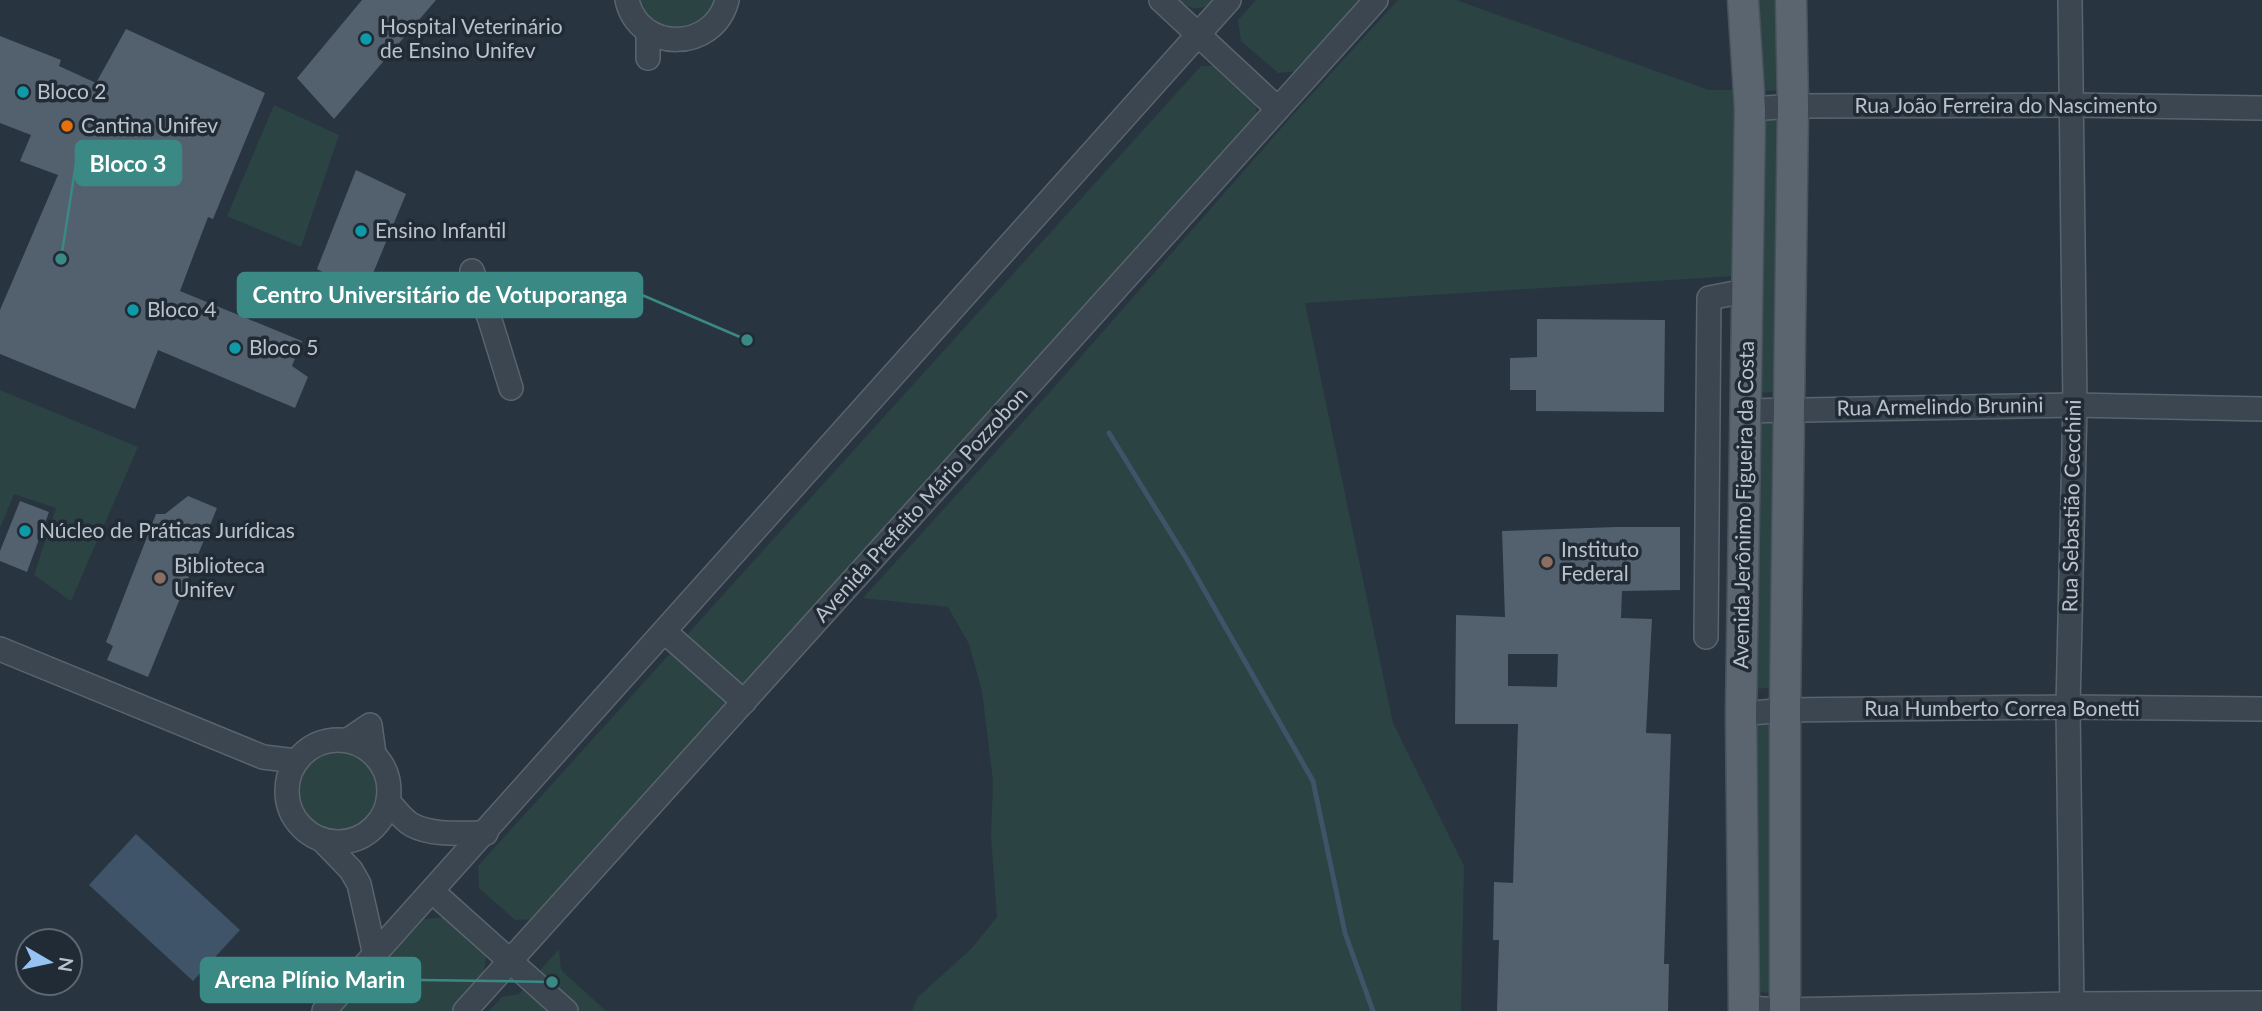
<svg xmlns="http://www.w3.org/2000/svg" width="2262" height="1011" viewBox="0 0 2262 1011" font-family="Lato,sans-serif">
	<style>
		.green { fill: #2b4342 }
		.water { fill: #3f5468 }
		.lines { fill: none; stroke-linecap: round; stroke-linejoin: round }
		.stream { stroke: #3f5468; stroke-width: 5 }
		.building { fill: #53606d; fill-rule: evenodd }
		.minor-casing { stroke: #5a646d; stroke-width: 26 }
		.major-casing { stroke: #49525c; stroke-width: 33 }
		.minor { stroke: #3c4650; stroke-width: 23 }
		.major { stroke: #5a6570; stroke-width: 30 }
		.culture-dot { fill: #0f9aa8; stroke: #212b35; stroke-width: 2.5 }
		.food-dot { fill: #e8710a; stroke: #212b35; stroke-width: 2.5 }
		.education-dot { fill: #8d6e63; stroke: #212b35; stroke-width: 2.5 }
		.labels { text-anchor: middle; stroke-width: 7; stroke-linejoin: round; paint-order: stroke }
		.poi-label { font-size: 21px; fill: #b9c1ca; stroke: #212b35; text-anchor: start }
		.street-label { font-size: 21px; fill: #b9c1ca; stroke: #212b35 }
		.leader { fill: none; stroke: #3a8985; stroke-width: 2.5 }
		.callout-dot { fill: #3a8985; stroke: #212b35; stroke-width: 2.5 }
		.callout { fill: #3a8985; stroke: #3a8985; stroke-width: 2.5 }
		.callout-label { font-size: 23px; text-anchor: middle; font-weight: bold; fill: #fff }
	</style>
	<rect width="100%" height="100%" fill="#283540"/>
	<g class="green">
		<polygon points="635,0 720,0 716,8 691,30 652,25"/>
		<path d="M1180 0H1216C1203 10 1192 12 1180 0Z"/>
		<polygon points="1256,0 1359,0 1298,71 1278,73 1241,41 1238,20"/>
		<polygon points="1398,0 1456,0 1709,90 1739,90 1735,276 1305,303 1393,723 1464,866 1461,1011 912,1011 918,997 972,948 997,917 991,837 993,781 982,691 969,644 948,607 863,598 1050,392 1291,117"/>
		<polygon points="1752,0 1780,0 1779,90 1766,91 1757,84"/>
		<polygon points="1201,66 1223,66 1256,98 1257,121 539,919 515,920 479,888 478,866"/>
		<polygon points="274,105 339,135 301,247 227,216"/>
		<polygon points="1766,117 1779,117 1775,392 1758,393 1757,126"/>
		<polygon points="0,390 138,447 71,601 34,575 56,508 14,494 0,528"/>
		<polygon points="1760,421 1775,422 1774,687 1757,689 1749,682"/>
		<polygon points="1771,720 1772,993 1758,992 1751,730 1758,721"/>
		<circle cx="336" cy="792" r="42"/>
		<polygon points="447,917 486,956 483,978 453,1011 340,1011 424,919"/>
		<polygon points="559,949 561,970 606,1011 489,1011 502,997 519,994"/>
	</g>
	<polygon class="water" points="136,834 240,930 193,981 89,885"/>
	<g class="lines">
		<polyline class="stream" points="1109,433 1186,558 1313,781 1345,933 1373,1011"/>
	</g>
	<g class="building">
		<polygon points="362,0 436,0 334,119 297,78"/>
		<polygon points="126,29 265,93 213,219 208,217 180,291 302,341 292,366 308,377 295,408 158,350 135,409 0,354 0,310 58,175 20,161 31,135 0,123 0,36 61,60 59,66 96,83"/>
		<polygon points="356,170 406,194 364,295 317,269"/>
		<polygon points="1537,319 1665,320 1664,412 1536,411 1536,390 1510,390 1510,358 1537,357"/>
		<polygon points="188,496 217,508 148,677 107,660 113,646 106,642 156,514 165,514"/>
		<polygon points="20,501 49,512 27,572 0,561 0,551"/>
		<path d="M1616 527H1680V590L1622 591 1621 618 1652 619 1646 733 1671 734 1664 964H1669L1668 1011H1497L1499 940H1493L1494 882 1513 883 1518 724H1455L1456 615 1505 617 1502 531ZM1508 654H1558L1557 687 1508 686Z"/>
	</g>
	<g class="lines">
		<g class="minor-casing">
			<g id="minor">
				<path d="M627 0C639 53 714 52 727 0"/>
				<polyline points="1161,0 1277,108"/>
				<polyline points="2070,0 2075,405 2068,707 2072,1011"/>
				<polyline points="648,58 648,32"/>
				<polyline points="1750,109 1793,106 2072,105 2262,108"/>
				<polyline points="472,271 490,320 511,388"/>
				<polyline points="1745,411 2075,405 2262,409"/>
				<polyline points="665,632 744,702"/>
				<polyline points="1706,637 1709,298 1735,293 1747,288"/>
				<polyline points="0,649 263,757 296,761"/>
				<polyline points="1741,714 1785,710 2068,707 2262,709"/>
				<circle cx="338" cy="791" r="51"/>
				<polyline points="348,740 370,725 374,754"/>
				<path d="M388 801C395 809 403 820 412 825 433 836 462 833 486 833"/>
				<polyline points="321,839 351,870 359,884 375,955"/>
				<polyline points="433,892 566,1011"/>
				<polyline points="1744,1008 1785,1010 2072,1004 2262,1003"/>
				<polyline points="324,1011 1229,0"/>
				<polyline points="465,1011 1376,0"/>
			</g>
		</g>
		<g class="major-casing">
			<g id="major">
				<polyline points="1743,0 1750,109 1741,714 1744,1011"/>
				<polyline points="1785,1011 1785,710 1793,106 1791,0"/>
			</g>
		</g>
		<use href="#minor" class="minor"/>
		<use href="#major" class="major"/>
	</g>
	<g class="culture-dot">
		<circle cx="366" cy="39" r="7"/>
		<circle cx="23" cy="92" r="7"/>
		<circle cx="361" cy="231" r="7"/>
		<circle cx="133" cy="310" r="7"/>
		<circle cx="235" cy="348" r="7"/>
		<circle cx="25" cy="531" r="7"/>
	</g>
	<circle class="food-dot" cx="67" cy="126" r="7"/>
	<g class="education-dot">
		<circle cx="1547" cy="562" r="7"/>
		<circle cx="160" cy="578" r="7"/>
	</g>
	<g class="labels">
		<g class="poi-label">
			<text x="380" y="34">Hospital Veterinário<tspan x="380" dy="24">de Ensino Unifev</tspan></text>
			<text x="37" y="99">Bloco 2</text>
			<text x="81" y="133">Cantina Unifev</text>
			<text x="375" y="238">Ensino Infantil</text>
			<text x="147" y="317">Bloco 4</text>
			<text x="249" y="355">Bloco 5</text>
			<text x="39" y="538">Núcleo de Práticas Jurídicas</text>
			<text x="1561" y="557">Instituto<tspan x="1561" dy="24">Federal</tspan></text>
			<text x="174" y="573">Biblioteca<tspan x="174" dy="24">Unifev</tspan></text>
		</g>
		<g class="street-label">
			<text x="2006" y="113">Rua João Ferreira do Nascimento</text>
			<text transform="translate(1940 407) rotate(-1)" y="7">Rua Armelindo Brunini</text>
			<text transform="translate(921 505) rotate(-48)" y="7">Avenida Prefeito Mário Pozzobon</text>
			<text transform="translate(1744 505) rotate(-89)" y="7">Avenida Jerônimo Figueira da Costa</text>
			<text transform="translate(2072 506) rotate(-89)" y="7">Rua Sebastião Cecchini</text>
			<text x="2002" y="716">Rua Humberto Correa Bonetti</text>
		</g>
	</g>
	<path class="leader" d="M61 259L76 163M747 340L642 295M552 982L420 980"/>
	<g class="callout-dot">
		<circle cx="61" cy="259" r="7"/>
		<circle cx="747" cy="340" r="7"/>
		<circle cx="552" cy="982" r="7"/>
	</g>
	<g class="callout">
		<rect x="76" y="141" width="105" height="44" rx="7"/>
		<rect x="238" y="273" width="404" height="44" rx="7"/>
		<rect x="201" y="958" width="219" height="44" rx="7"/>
	</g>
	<g class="callout-label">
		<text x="128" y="172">Bloco 3</text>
		<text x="440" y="303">Centro Universitário de Votuporanga</text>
		<text x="310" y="988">Arena Plínio Marin</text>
	</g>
	<g transform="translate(49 962) rotate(99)"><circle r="33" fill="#212b35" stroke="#5e6771" stroke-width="2"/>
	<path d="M0-5L12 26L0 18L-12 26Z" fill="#96c3f2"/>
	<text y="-10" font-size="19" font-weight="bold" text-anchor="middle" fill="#b9c1ca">N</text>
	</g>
</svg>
